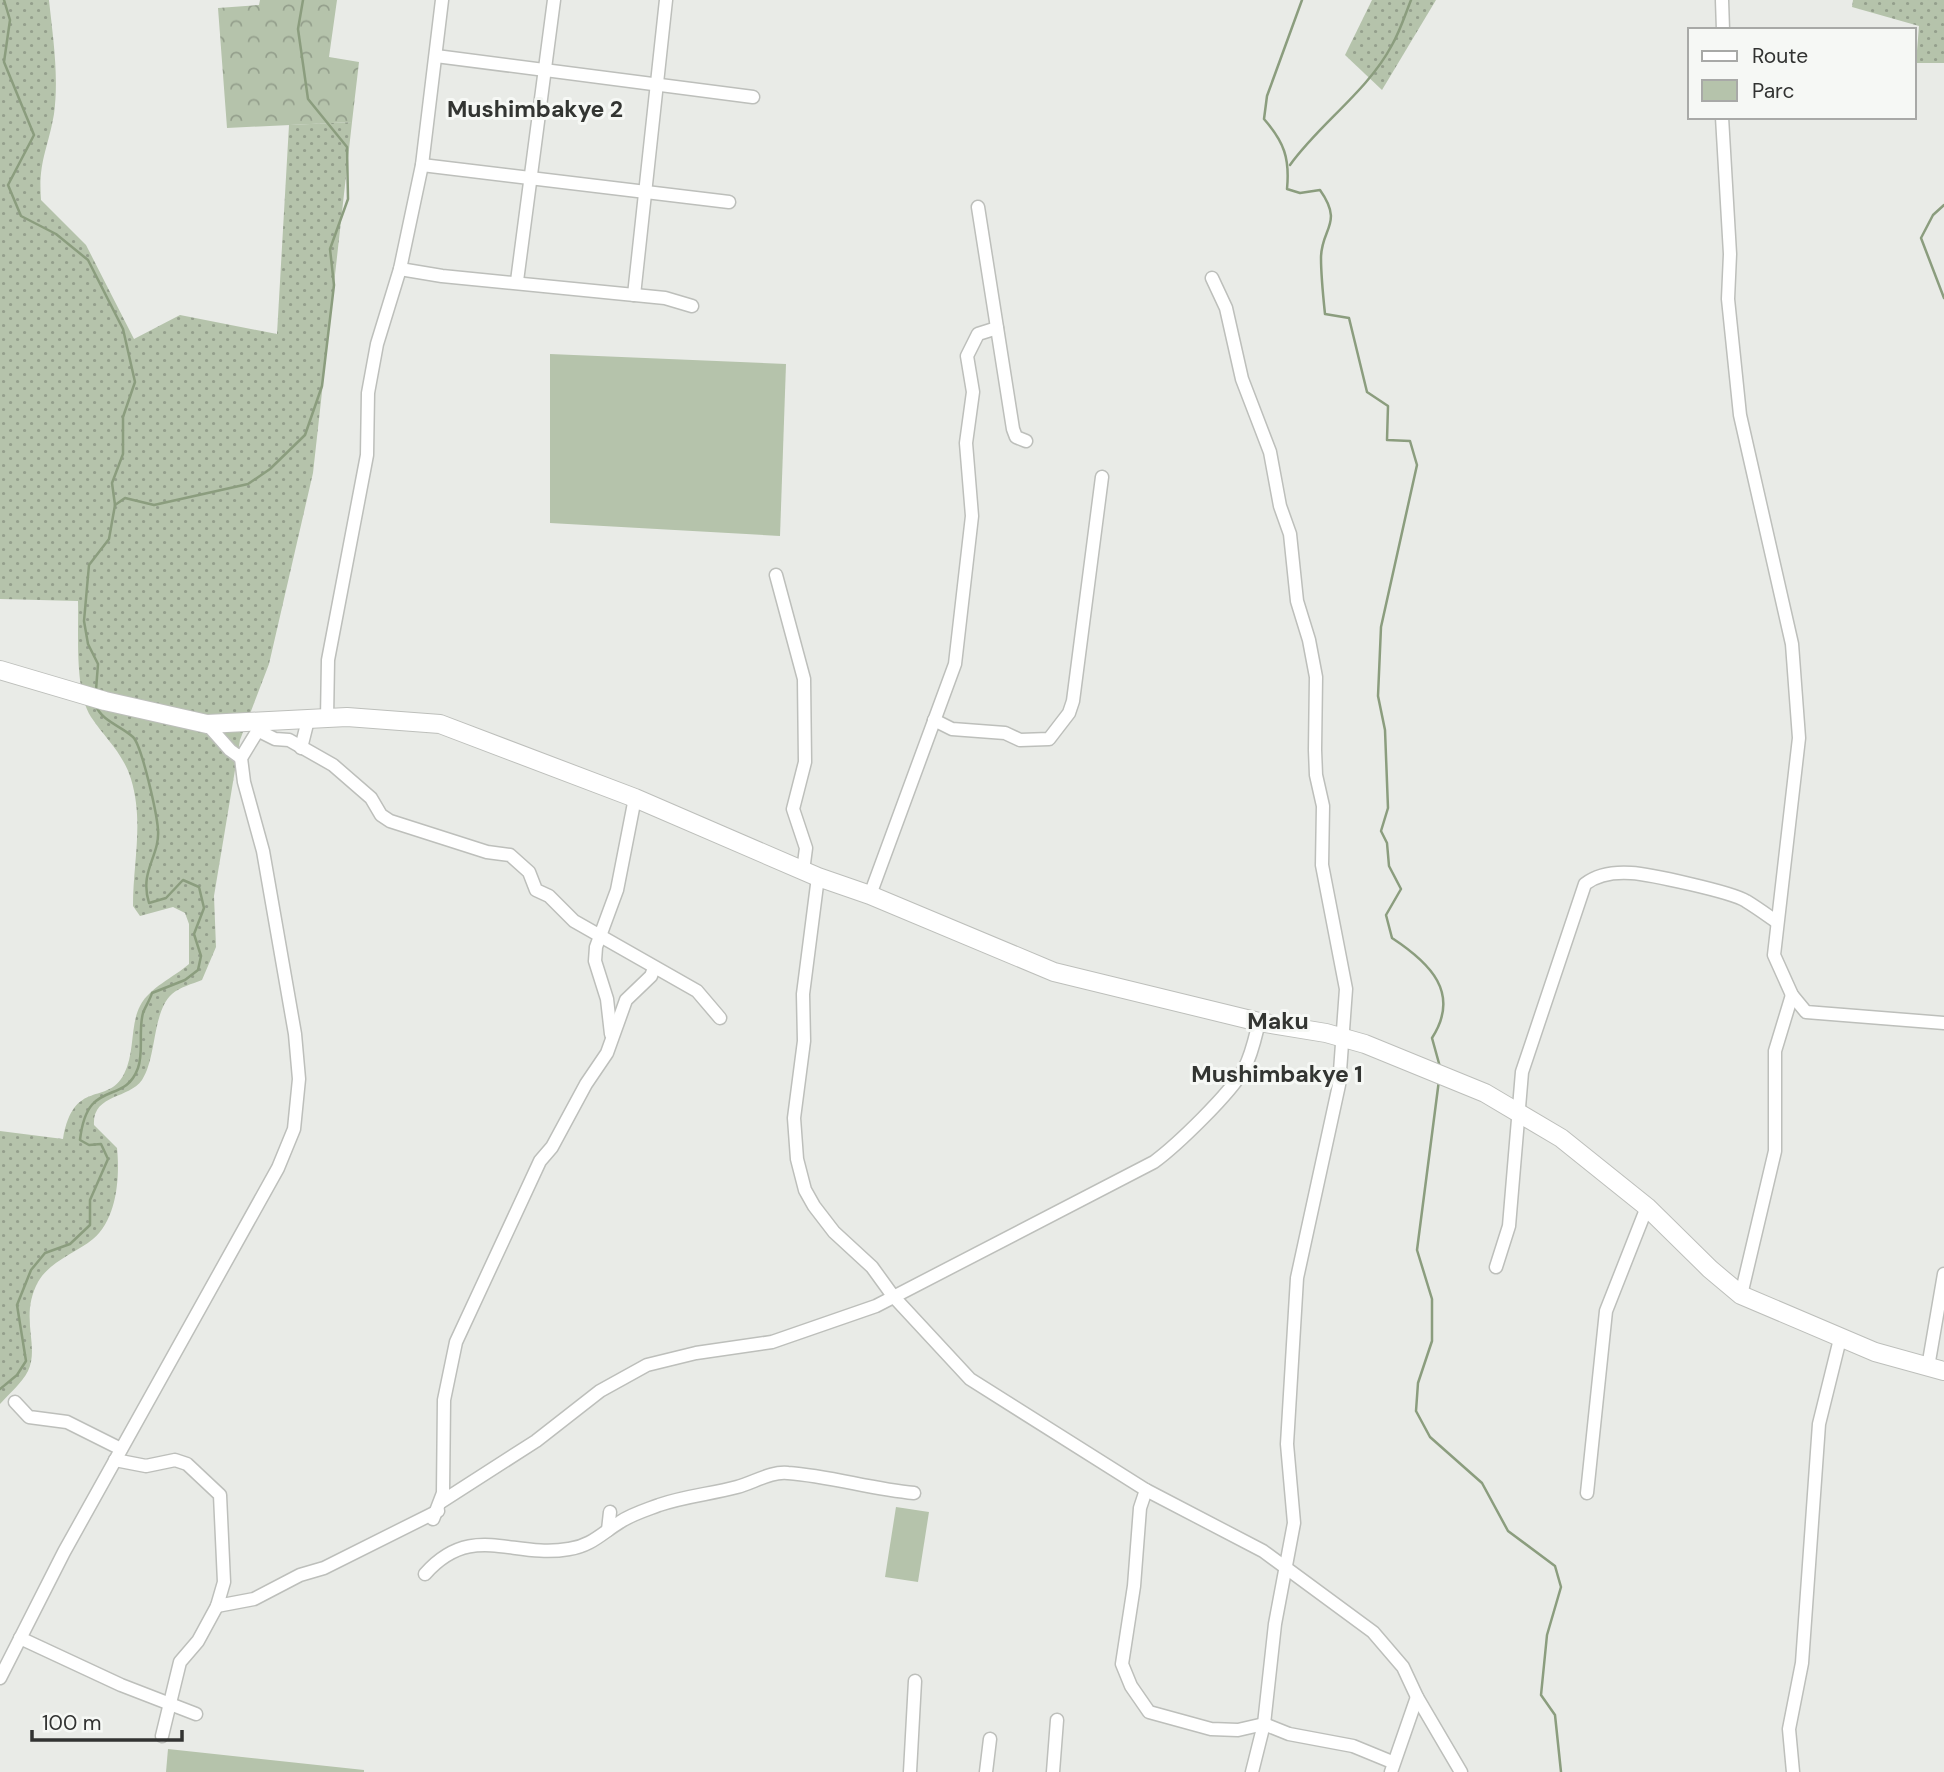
<svg xmlns="http://www.w3.org/2000/svg" width="1944" height="1772" viewBox="0 0 1944 1772" font-family="'DM Sans',sans-serif">
	<style>
		.grass { fill: url(#grass-dots) }
		.forest { fill: url(#forest-crowns) }
		.green { fill: #b5c3ab }
		.lines { fill: none; stroke-linecap: round; stroke-linejoin: round }
		.stream { stroke: #8b9d7e; stroke-width: 2.5 }
		.minor-casing { stroke: #bdbfbb; stroke-width: 15 }
		.highway-casing { stroke: #bdbfbb; stroke-width: 20 }
		.minor { stroke: #fff; stroke-width: 12 }
		.highway { stroke: #fff; stroke-width: 18 }
		.labels { text-anchor: middle; stroke-width: 6; stroke-linejoin: round; paint-order: stroke }
		.quarter-label { font-size: 23px; font-weight: bold; fill: #333532; stroke: #f6f8f5 }
	</style>
	<defs>
		<pattern id="grass-dots" width="8" height="8" patternUnits="userSpaceOnUse" patternTransform="scale(1.75)"><rect width="8" height="8" fill="#b5c3ab"/><path d="M2 2h.1M6 6h.1" fill="none" stroke="#949f8c" stroke-width="1.8" stroke-linecap="round"/></pattern>
		<pattern id="forest-crowns" width="20" height="18" patternUnits="userSpaceOnUse" patternTransform="scale(1.75)"><rect width="20" height="18" fill="#b5c3ab"/><path d="M2 6a3 3 0 1 1 6 0M12 15a3 3 0 1 1 6 0" fill="none" stroke="#949f8c"/></pattern>
	</defs>
	<rect width="100%" height="100%" fill="#e9ebe7"/>
	<g class="grass">
		<path d="M0 0H49C53 38 59 76 54 114 48 149 38 162 41 200L86 245 134 339 180 315 277 334 289 125 352 122 313 473 269 664 240 740 214 896 216 947 202 980C192 984 180 987 172 994 152 1012 157 1057 142 1080 129 1099 92 1094 94 1125L117 1148C120 1177 117 1219 93 1239 76 1253 50 1261 38 1282 19 1317 40 1346 28 1371 22 1383 9 1394 0 1404V1131L63 1139C74 1077 107 1107 124 1074 135 1053 130 1025 140 1006 150 987 173 978 189 964V924L185 913 173 907 140 916 133 906C133 862 144 822 131 779 123 753 105 738 91 717 74 690 79 632 78 601L0 599Z"/>
		<polygon points="1372,0 1436,0 1382,90 1345,55"/>
		<polygon points="1853,0 1944,0 1944,63 1916,63 1919,26 1852,7"/>
	</g>
	<polygon class="forest" points="260,0 337,0 329,57 359,62 352,122 227,128 218,8 259,5"/>
	<g class="green">
		<polygon points="550,354 786,364 780,536 550,523"/>
		<polygon points="896,1507 929,1512 918,1582 885,1577"/>
		<polygon points="168,1749 364,1770 364,1772 166,1772"/>
	</g>
	<g class="lines">
		<g class="stream">
			<polyline points="4,0 10,20 4,62 34,135 8,185 21,216 56,234 88,260 123,329 135,382 123,417 123,454 112,483 115,505 109,539 89,565 84,621 88,644 98,664 96,690"/>
			<path d="M1302 0 1267 96 1264 119C1284 142 1290 158 1287 189L1300 193 1320 190C1344 224 1321 228 1321 258 1321 276 1323 295 1325 314L1349 318 1367 392 1388 406 1387 440 1410 441 1417 465 1381 627 1378 696 1385 730 1388 808 1381 831 1387 843 1389 866 1401 889 1386 915 1392 938C1430 963 1461 993 1432 1038L1440 1067"/>
			<path d="M1290 165C1320 123 1367 92 1392 45 1400 31 1405 15 1411 0"/>
			<polyline points="1944,205 1933,215 1921,238 1944,298"/>
			<polyline points="115,505 125,498 154,505 248,484 270,469 305,435 322,386 334,285 330,249 348,199 347,147 308,99 298,29 303,0"/>
			<polyline points="1439,1080 1417,1250 1432,1299 1432,1341 1418,1383 1416,1411 1430,1437 1482,1483 1508,1531 1555,1566 1561,1587 1547,1635 1541,1695 1555,1715 1561,1772"/>
			<path d="M0 1389 17 1375 26 1361 17 1305 31 1270 45 1253 70 1244 90 1225V1200L108 1159 101 1144 89 1145 80 1140C87 1076 124 1107 138 1068 144 1051 138 1031 143 1013 145 1007 150 1000 152 993L185 980 198 970 201 956 194 934 204 908 199 887 183 880 166 898 149 903C139 871 160 856 158 830 157 814 142 746 133 737 121 726 102 721 96 706"/>
		</g>
		<g class="minor-casing">
			<g id="minor">
				<polyline points="1722,0 1723,30"/>
				<polyline points="436,56 753,97"/>
				<polyline points="1722,117 1730,254 1728,299 1740,415 1792,644 1799,738 1774,955 1792,995 1806,1012 1944,1023"/>
				<polyline points="422,165 729,202"/>
				<polyline points="978,207 1013,429 1016,437 1026,441"/>
				<polyline points="400,269 442,276 665,298 692,306"/>
				<polyline points="1212,278 1226,308 1242,379 1270,452 1280,506 1290,534 1297,601 1309,640 1316,677 1315,750 1316,775 1323,806 1322,865 1346,989 1339,1085 1297,1278 1287,1444 1294,1523 1275,1624 1264,1724 1252,1772"/>
				<polyline points="517,281 554,0"/>
				<polyline points="634,295 666,0"/>
				<polyline points="776,575 804,679 805,762 793,809 806,848 803,871"/>
				<polyline points="327,719 328,660 367,455 368,393 377,344 400,269 422,165 442,0"/>
				<polyline points="934,720 952,729 1005,733 1020,740 1049,739 1069,713 1073,701 1102,477"/>
				<polyline points="207,724 230,750 241,758"/>
				<polyline points="259,731 275,739 289,740 333,765 371,798 381,815 390,821 487,852 510,855 529,872 536,890 549,896 574,921 697,991 720,1018"/>
				<polyline points="301,748 308,720"/>
				<polyline points="818,877 803,994 804,1041 794,1118 797,1159 805,1190 814,1206 834,1232 872,1267 893,1296 970,1379 1146,1490 1263,1551 1373,1632 1403,1667 1417,1697 1461,1772"/>
				<polyline points="870,895 955,664 972,516 966,443 973,392 967,356 978,334 997,328"/>
				<polyline points="611,1034 607,999 595,961 596,947 617,890 635,798"/>
				<path d="M1496 1267 1509 1226 1522 1072 1585 884C1598 874 1615 872 1631 873 1649 874 1732 892 1746 901 1756 907 1767 915 1777 922"/>
				<polyline points="1741,1295 1775,1151 1775,1051 1792,995"/>
				<polyline points="1928,1367 1944,1274"/>
				<polyline points="15,1402 29,1417 67,1422 121,1449"/>
				<polyline points="115,1460 146,1466 175,1460 187,1464 220,1495 224,1582 217,1606 198,1641 180,1662 162,1736"/>
				<polyline points="1146,1490 1140,1508 1134,1586 1122,1664 1131,1686 1149,1712 1211,1729 1238,1730 1264,1724 1289,1734 1353,1746 1392,1762"/>
				<polyline points="1587,1493 1606,1311 1647,1207"/>
				<path d="M441 1502 536 1441 600 1391 647 1365 696 1353 772 1342 876 1306 1154 1162C1177 1145 1230 1094 1244 1069 1252 1054 1255 1038 1259 1022"/>
				<polyline points="433,1519 443,1493 444,1400 456,1342 540,1161 552,1147 586,1084 607,1053 626,1000 651,976 654,968"/>
				<polyline points="608,1530 610,1512"/>
				<path d="M425 1574C472 1521 512 1559 569 1549 591 1546 602 1533 620 1522 632 1514 646 1510 659 1505 685 1496 711 1494 737 1487 753 1483 771 1471 788 1473 830 1476 871 1489 914 1493"/>
				<polyline points="217,1606 254,1599 300,1575 324,1568 438,1511"/>
				<polyline points="20,1638 121,1685 196,1714"/>
				<polyline points="0,1678 64,1552 278,1168 294,1129 299,1079 295,1034 263,851 244,782 241,758 263,722"/>
				<polyline points="910,1772 915,1681"/>
				<polyline points="986,1772 990,1739"/>
				<polyline points="1053,1772 1057,1720"/>
				<polyline points="1391,1772 1417,1697"/>
				<polyline points="1793,1772 1789,1729 1802,1663 1819,1424 1840,1339"/>
			</g>
		</g>
		<g class="highway-casing">
			<polyline id="highway" points="0,670 105,701 207,724 347,717 440,724 635,798 818,877 870,895 1054,972 1259,1022 1326,1033 1365,1044 1485,1093 1561,1138 1647,1207 1710,1269 1741,1295 1875,1352 1944,1371"/>
		</g>
		<use href="#minor" class="minor"/>
		<use href="#highway" class="highway"/>
	</g>
	<g class="labels">
		<g class="quarter-label">
			<text x="535" y="117">Mushimbakye 2</text>
			<text x="1278" y="1029">Maku</text>
			<text x="1277" y="1082">Mushimbakye 1</text>
		</g>
	</g>
	<rect x="1688" y="28" width="228" height="91" fill="#f6f8f5" stroke="#a8a9a7" stroke-width="2"/>
	<rect x="1702" y="51" width="35" height="10" fill="#ffffff" stroke="#a8a9a7" stroke-width="2"/>
	<text x="1752" y="63" font-size="21" fill="#323332">Route</text>
	<rect x="1702" y="80" width="35" height="21" fill="#b5c3ab" stroke="#a8a9a7" stroke-width="2"/>
	<text x="1752" y="98" font-size="21" fill="#323332">Parc</text>
	<path d="M32 1730v10h150v-10" fill="none" stroke="#323332" stroke-width="3.5"/>
	<text x="42" y="1730" font-size="21" fill="#323332" stroke="#f6f8f5" stroke-width="5" paint-order="stroke">100 m</text>
</svg>
